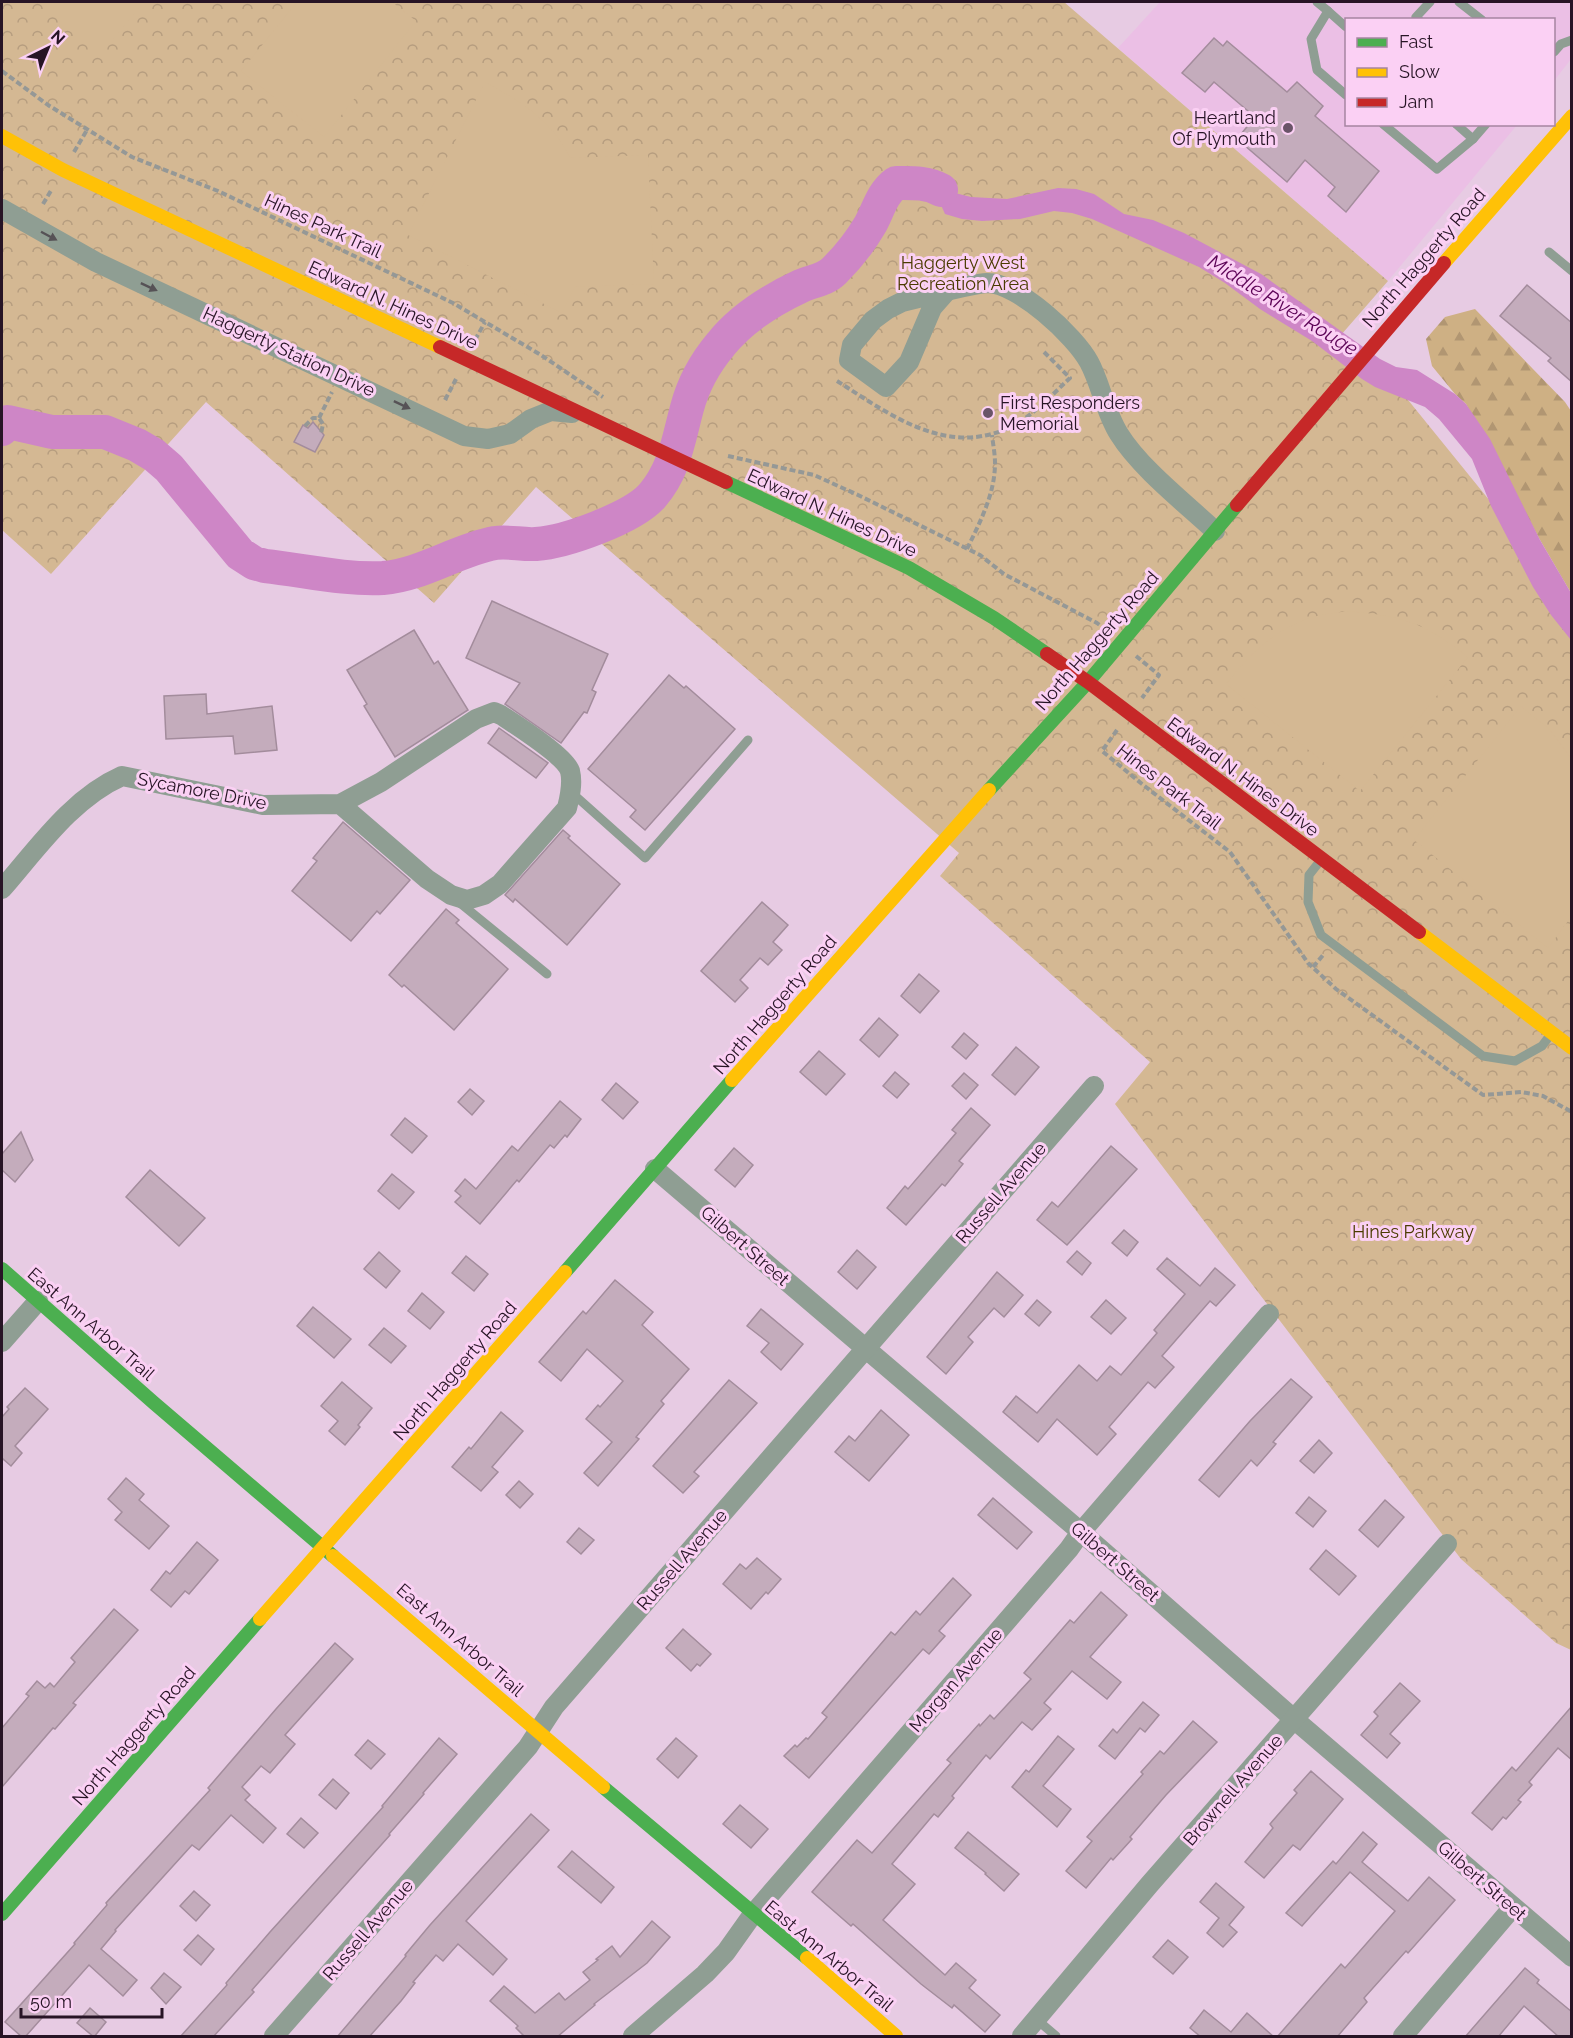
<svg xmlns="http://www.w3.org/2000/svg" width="1573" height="2038" viewBox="0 0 1573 2038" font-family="Raleway,sans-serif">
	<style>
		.built { fill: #ebbfe5 }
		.forest { fill: url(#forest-firs) }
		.park { fill: url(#park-crowns) }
		.garden { fill: #d4b893 }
		.water { fill: #ce86c6 }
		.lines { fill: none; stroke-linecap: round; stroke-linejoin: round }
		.river { stroke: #ce86c6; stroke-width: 34 }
		.building { fill: #c4acbc; stroke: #a38c9c; stroke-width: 1.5 }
		.path { stroke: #959896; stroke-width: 4; stroke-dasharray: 6 3; stroke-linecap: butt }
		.lane { stroke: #8f9e93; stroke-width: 9 }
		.street { stroke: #8f9e93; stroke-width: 20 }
		.fast { stroke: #4caf50; stroke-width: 14 }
		.slow { stroke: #ffc107; stroke-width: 14 }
		.jam { stroke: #c62828; stroke-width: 14 }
		.oneway { fill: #565256 }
		.poi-dot { fill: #6a5468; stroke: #fbd0f4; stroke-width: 2 }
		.labels { text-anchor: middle; stroke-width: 6; stroke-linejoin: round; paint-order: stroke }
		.poi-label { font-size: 18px; fill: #271425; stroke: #fbd0f4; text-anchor: end }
		.street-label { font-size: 18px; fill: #271425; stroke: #fbd0f4 }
		.park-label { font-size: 18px; fill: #4b3b01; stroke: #fbd0f4 }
		.water-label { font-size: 20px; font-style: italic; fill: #5c0356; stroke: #fbd0f4 }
	</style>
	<defs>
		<pattern id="forest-firs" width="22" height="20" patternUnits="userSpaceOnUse" patternTransform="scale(1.5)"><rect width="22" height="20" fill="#ceb084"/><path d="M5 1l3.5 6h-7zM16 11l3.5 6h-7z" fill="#b19672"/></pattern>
		<pattern id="park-crowns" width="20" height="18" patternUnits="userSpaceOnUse" patternTransform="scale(1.5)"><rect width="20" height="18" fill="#d4b893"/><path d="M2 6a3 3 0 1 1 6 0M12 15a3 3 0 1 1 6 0" fill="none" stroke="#b69d7f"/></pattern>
	</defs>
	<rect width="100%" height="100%" fill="#e7cbe3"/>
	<polygon class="built" points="1160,2 1571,2 1571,59 1554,81 1554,20 1346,20 1346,124 1517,125 1388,281 1118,48"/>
	<polygon class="forest" points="1475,309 1565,402 1571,411 1571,593 1540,540 1466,404 1455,394 1432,366 1426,339 1445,317"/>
	<polygon class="park" points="2,2 1064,2 1388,281 1341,335 1387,374 1571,601 1571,1650 1556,1643 1461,1559 1115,1104 1150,1062 940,876 959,853 536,487 434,603 206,402 51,574 2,530"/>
	<g class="garden">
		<polygon points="44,2 144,2 104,50"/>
		<polygon points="297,2 392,2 416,21 324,137 241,71"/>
		<path d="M485 82C519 100 554 122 570 158L648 155 654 284 575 287 562 313 408 235Z"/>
		<path d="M1347 611C1402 616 1424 622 1468 657L1360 791 1226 684C1250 654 1273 631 1310 618 1322 614 1335 613 1347 611Z"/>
		<polygon points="1521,706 1550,730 1571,758 1571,917 1548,948 1414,840"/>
	</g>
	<polygon class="water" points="905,171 927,173 955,193 971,197 1007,199 1058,188 1076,189 1094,194 1124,214 1153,220 1184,233 1261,274 1380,359 1396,367 1417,370 1455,394 1466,404 1490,439 1540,540 1571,593 1571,640 1551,615 1533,587 1491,506 1472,459 1439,419 1425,407 1375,387 1362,379 1312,341 1260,309 1225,283 1199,267 1092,219 1072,213 1054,211 1020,219 982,221 962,219 945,214 937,196 920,191 910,195 896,183"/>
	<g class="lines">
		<path class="river" d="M2 429 8 422 52 432H105L137 445 154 455 169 468 240 554 254 563 265 566C303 570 344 580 383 578 422 575 457 550 495 543 509 541 522 545 536 544 566 542 632 518 652 496 675 469 678 441 687 408 693 385 705 363 721 344 741 319 771 300 801 286 812 281 825 280 834 271 848 257 860 242 870 225 878 211 882 193 896 183 911 183 927 182 941 190"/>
	</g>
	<g class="building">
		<polygon points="1214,38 1223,46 1227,41 1287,92 1297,82 1323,106 1315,116 1379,171 1346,212 1328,196 1335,187 1305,160 1287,182 1237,139 1255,117 1214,82 1205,92 1182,73"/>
		<polygon points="1527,285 1572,323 1572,382 1548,361 1551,358 1500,316"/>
		<polygon points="313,422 324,435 315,452 294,442 303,425 308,428"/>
		<polygon points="492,601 608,654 592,690 596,692 587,713 584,712 561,743 505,704 520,683 466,658"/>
		<polygon points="414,630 434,664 438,661 468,710 395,757 364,706 367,704 347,670"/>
		<polygon points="669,675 684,688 686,686 735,729 645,830 630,817 636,810 588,769"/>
		<polygon points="206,694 207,714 272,706 277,750 235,754 233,736 166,739 164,696"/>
		<polygon points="499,728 548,763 536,778 488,743"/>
		<polygon points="343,822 410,880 380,914 377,911 351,941 292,891 317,861 313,858"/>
		<polygon points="563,830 570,836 568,838 620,884 567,945 515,899 513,902 505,895"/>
		<polygon points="762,902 788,925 773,942 782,950 768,965 760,958 740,980 748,988 735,1002 701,971"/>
		<polygon points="446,909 459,920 456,923 508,969 454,1030 404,985 402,987 389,975"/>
		<polygon points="919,974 939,991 920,1013 901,996"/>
		<polygon points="879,1018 898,1035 879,1057 860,1040"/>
		<polygon points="964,1033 978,1045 966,1059 952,1047"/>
		<polygon points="1016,1047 1039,1067 1015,1095 992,1075"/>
		<polygon points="819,1051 845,1074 826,1095 800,1072"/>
		<polygon points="895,1072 909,1084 897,1098 883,1086"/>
		<polygon points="964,1073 978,1085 966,1099 952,1086"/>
		<polygon points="616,1083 638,1102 623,1119 602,1100"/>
		<polygon points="470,1089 484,1101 472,1115 458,1102"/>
		<polygon points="560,1101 581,1119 567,1137 565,1135 554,1148 550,1145 519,1182 517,1180 480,1224 455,1202 461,1196 455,1191 465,1179 476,1189 512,1146 518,1151"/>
		<polygon points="971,1108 990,1125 959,1161 963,1164 945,1186 942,1184 906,1225 887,1208 905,1186 908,1189 956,1133 952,1130"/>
		<polygon points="405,1118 427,1136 412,1153 391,1135"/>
		<polygon points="21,1132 33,1160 15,1182 2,1170 2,1154"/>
		<polygon points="1111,1146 1137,1169 1067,1245 1037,1220 1052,1202 1058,1207"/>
		<polygon points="734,1148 753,1165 735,1187 715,1170"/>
		<polygon points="150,1170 205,1218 179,1246 126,1197"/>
		<polygon points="392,1174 414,1192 399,1209 378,1191"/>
		<polygon points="1124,1230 1138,1242 1127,1256 1112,1243"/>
		<polygon points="857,1250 876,1267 857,1289 838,1272"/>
		<polygon points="1077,1251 1091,1263 1082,1275 1067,1262"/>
		<polygon points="379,1252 400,1271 386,1288 364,1269"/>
		<polygon points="466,1256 488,1274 474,1291 452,1273"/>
		<polygon points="1167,1258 1200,1286 1215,1268 1235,1285 1216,1306 1210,1301 1162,1356 1174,1367 1155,1388 1148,1382 1109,1427 1116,1434 1097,1455 1057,1419 1038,1442 1003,1412 1016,1396 1037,1413 1079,1365 1097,1381 1110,1366 1121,1375 1157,1333 1154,1330 1185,1294 1157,1269"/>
		<polygon points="997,1272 1023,1295 1004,1317 994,1308 968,1337 973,1342 946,1374 927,1357"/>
		<polygon points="615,1280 653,1312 642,1325 689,1369 661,1401 664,1404 636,1437 639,1439 598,1486 584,1473 612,1442 586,1419 598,1405 600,1407 623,1381 587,1349 561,1381 539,1362 583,1311 586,1314"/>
		<polygon points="422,1293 444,1312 430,1329 408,1311"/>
		<polygon points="1037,1300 1051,1312 1039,1326 1025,1314"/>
		<polygon points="1106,1300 1126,1318 1111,1334 1091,1317"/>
		<polygon points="313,1307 351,1339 334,1358 297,1326"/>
		<polygon points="761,1309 803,1344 781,1370 761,1352 769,1343 747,1326"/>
		<polygon points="384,1328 406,1346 391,1363 369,1345"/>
		<polygon points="1291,1379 1312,1397 1273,1442 1276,1444 1257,1466 1251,1460 1219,1497 1199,1480 1250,1421"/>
		<polygon points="729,1380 757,1403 694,1472 699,1476 683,1493 653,1466"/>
		<polygon points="342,1382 372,1408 358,1425 360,1427 345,1445 329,1431 338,1421 321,1406"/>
		<polygon points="25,1388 48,1409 15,1446 22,1453 11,1466 3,1459 2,1461 2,1417 9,1409 7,1407"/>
		<polygon points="881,1410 909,1435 869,1481 835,1452 849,1436 855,1441"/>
		<polygon points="501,1412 523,1431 492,1467 498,1472 481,1491 452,1467 469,1447 471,1449"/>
		<polygon points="1319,1440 1332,1453 1314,1473 1300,1461"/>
		<polygon points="126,1478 144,1494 139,1500 169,1526 149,1549 115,1520 122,1512 108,1499"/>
		<polygon points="519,1481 533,1494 520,1508 506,1495"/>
		<polygon points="1309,1497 1326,1511 1313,1527 1296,1513"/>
		<polygon points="993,1498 1032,1532 1017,1549 978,1515"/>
		<polygon points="1385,1500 1404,1517 1378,1547 1359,1530"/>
		<polygon points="579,1528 594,1540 581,1554 567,1542"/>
		<polygon points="197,1542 218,1560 189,1594 185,1591 171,1607 151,1590 166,1571 170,1574"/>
		<polygon points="1326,1550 1356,1576 1339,1595 1310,1569"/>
		<polygon points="757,1558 781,1579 768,1594 766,1592 751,1609 723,1584 740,1564 746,1569"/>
		<polygon points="953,1578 971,1595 939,1631 945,1636 929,1654 923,1649 809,1778 784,1756 795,1745 797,1747 806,1738 808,1739 827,1717 822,1713 891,1632 895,1635 916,1611 920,1615"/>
		<polygon points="1101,1592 1127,1615 1090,1657 1121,1682 1107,1699 1072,1671 1044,1703 1051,1709 1032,1730 1022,1722 990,1759 986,1755 952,1796 954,1798 938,1817 934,1814 892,1864 915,1884 883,1920 945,1975 956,1963 976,1980 969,1988 1000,2015 985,2032 954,2005 952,2008 921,1984 853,1924 851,1926 812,1892 857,1840 872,1853 951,1763 947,1760 979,1724 980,1726 990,1715 994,1719 1031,1679 1024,1673 1070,1620 1074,1623"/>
		<polygon points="114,1609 138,1630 73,1703 76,1705 55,1729 53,1728 2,1787 2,1728 29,1696 26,1694 37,1681 45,1688 50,1683 54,1687 75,1662 71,1658"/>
		<polygon points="683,1629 711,1654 700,1666 697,1664 691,1671 666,1648"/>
		<polygon points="335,1643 353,1659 285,1735 295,1744 270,1773 261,1766 242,1787 250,1795 245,1800 276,1828 263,1843 231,1815 199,1850 192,1845 115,1930 116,1931 101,1949 137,1980 123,1996 89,1965 25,2037 22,2037 5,2022 75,1944 74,1943 107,1905 106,1903 210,1790 208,1788 276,1709"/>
		<polygon points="1400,1683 1420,1701 1390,1734 1400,1743 1387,1758 1361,1735 1378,1716 1374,1712"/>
		<polygon points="1143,1702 1159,1715 1145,1732 1140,1728 1115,1759 1099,1746 1113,1729 1117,1733"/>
		<polygon points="1572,1706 1572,1760 1558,1748 1529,1782 1532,1785 1518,1800 1521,1802 1506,1819 1503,1817 1492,1830 1472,1813 1512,1767 1516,1771"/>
		<polygon points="1193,1721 1217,1742 1166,1795 1130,1837 1132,1839 1113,1860 1111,1858 1086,1888 1066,1871 1092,1841 1087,1837 1143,1774 1141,1772 1160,1751 1164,1754"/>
		<polygon points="1058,1736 1074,1749 1043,1786 1071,1809 1057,1827 1012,1787 1026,1770 1029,1772"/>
		<polygon points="439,1738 457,1754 423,1793 424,1794 389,1834 390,1835 290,1947 252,1990 254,1992 213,2037 180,2037 227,1985 226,1983 270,1932 383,1807 382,1806"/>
		<polygon points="676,1738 697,1756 678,1778 657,1759"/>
		<polygon points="368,1740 385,1754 371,1769 355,1755"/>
		<polygon points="1311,1771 1343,1799 1300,1850 1293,1845 1264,1878 1245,1862 1273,1828 1270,1824 1297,1793 1294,1790"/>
		<polygon points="333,1779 349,1793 336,1809 319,1795"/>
		<polygon points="740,1805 768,1829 751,1848 723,1824"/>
		<polygon points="531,1814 549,1830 466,1921 507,1959 493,1975 458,1944 443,1961 436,1955 413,1982 415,1983 401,2001 369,2037 337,2037 406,1956 405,1955 430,1925"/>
		<polygon points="301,1818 318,1833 304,1848 287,1834"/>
		<polygon points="968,1832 1019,1874 1004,1891 985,1874 986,1873 955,1848"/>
		<polygon points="1363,1832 1377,1844 1362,1862 1408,1901 1429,1877 1455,1900 1408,1953 1406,1951 1364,1998 1367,2002 1337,2037 1277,2037 1341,1964 1345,1968 1395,1911 1350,1872 1302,1926 1286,1913 1333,1861 1336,1864"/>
		<polygon points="572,1851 614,1887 601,1903 558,1867"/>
		<polygon points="1216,1883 1244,1907 1229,1925 1237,1932 1223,1947 1207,1933 1219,1918 1200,1902"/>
		<polygon points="194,1891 210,1905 196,1921 180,1906"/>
		<polygon points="652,1921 670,1937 647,1963 594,2004 595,2005 557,2037 525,2037 516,2028 518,2026 490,2001 504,1986 535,2013 559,1993 565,2000 590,1980 583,1972 598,1960 596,1959 612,1946 620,1957"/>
		<polygon points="198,1935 214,1949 201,1965 184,1950"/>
		<polygon points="1168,1940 1188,1957 1173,1974 1153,1957"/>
		<polygon points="1525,1968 1539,1980 1537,1983 1572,2012 1572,2037 1559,2037 1524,2006 1498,2037 1465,2037"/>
		<polygon points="164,1973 181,1987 166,2004 151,1988"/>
		<polygon points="90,2008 106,2022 94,2037 77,2023"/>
		<polygon points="1204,2010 1231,2032 1247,2013 1274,2037 1201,2037 1190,2028"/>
	</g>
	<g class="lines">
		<g class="path">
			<polyline points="2,71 48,105 132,157 218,191 453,303 541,355 603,397"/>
			<polyline points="74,152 87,130"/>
			<polyline points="43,204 52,189"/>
			<polyline points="475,340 485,322"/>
			<path d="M837 381C892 416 951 461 1018 423 1037 411 1054 393 1070 378L1043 351"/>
			<polyline points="445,400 456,379"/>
			<polyline points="319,418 332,392"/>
			<polyline points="305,426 313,418 319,418 323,424 321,434"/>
			<polyline points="728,456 814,475 858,495 980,555 1004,574 1097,623 1106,630"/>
			<path d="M967 549C980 522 995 494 995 463 995 454 993 444 992 435"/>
			<polyline points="1136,656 1159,675 1142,698"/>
			<polyline points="1117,730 1102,751 1142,784 1230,852 1308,963 1336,989 1483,1095 1521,1092 1543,1096 1572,1112"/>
			<polyline points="1313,967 1324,954"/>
		</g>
		<g class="lane">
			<polyline points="1317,2 1328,11"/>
			<polyline points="1459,2 1482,20"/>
			<polyline points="1419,20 1416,17 1430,2"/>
			<polyline points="1346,27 1328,11 1311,39 1317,70 1346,95"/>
			<polyline points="1554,52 1561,44 1572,40"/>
			<polyline points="1383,124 1437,169 1473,139 1486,124"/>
			<polyline points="1456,124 1473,139"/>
			<polyline points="1549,252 1572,271"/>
			<polyline points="571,792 645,858 748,740"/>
			<polyline points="1320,861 1309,875 1308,902 1321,935 1483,1056 1515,1061 1542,1046 1551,1034"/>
			<polyline points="460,903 547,974"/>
			<polyline points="1036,2019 1056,2036"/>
		</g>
		<g class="street">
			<polyline points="2,209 96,262 464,436 488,439 510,434 531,419 551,411 572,413"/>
			<path d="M947 291C959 288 974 284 987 283 1018 283 1075 336 1089 362 1101 384 1105 412 1119 434 1140 468 1185 503 1215 531"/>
			<polygon points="947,291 932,308 909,362 886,387 849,360 852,345 873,320 888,309 902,302"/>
			<path d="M2 889C37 849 72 798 122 776L263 805 340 804 381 782 476 719 494 712 501 715C516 725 565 756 570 771 573 783 570 796 567 808L500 884 484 895 467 900 451 895 427 879 340 804"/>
			<polyline points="655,1169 1081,1532 1295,1720 1572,1957"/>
			<polyline points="2,1342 38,1301"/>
			<polyline points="274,2036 528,1747 554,1707 1094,1086"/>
			<polyline points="633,2036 705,1974 726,1952 753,1914 1069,1549 1081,1532 1269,1314"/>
			<polyline points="1022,2036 1149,1885 1447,1544"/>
			<polyline points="1403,2036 1513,1907"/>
		</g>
		<g class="fast">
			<polyline points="726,482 909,568 994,618 1047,654"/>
			<polyline points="989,790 1088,682 1237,505"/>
			<polyline points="2,1269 154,1403 333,1556"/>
			<polyline points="565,1272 732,1080"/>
			<polyline points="603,1787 807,1958"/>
			<polyline points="2,1914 260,1619"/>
		</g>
		<g class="slow">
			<polyline points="2,136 63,170 440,347"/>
			<polyline points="1444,263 1572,116"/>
			<polyline points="1419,932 1572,1048"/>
			<polyline points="732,1080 989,790"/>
			<polyline points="333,1556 603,1787"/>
			<polyline points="260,1619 565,1272"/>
			<polyline points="807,1958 896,2036"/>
		</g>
		<g class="jam">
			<polyline points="440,347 726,482"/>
			<polyline points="1237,505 1444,263"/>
			<polyline points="1047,654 1088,682 1419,932"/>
		</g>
	</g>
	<defs><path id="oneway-solid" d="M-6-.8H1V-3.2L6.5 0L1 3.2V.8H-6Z" transform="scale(1.5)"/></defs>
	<g class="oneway">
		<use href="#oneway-solid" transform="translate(49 236) rotate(28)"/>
		<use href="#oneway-solid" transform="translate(149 287) rotate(25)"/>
		<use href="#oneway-solid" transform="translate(402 405) rotate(25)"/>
	</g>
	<g class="poi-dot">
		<circle cx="1288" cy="128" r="6"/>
		<circle cx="988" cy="413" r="6"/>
	</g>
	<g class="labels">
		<g class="poi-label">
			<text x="1276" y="124">Heartland<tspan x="1276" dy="21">Of Plymouth</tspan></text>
			<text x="1000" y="409" text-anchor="start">First Responders<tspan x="1000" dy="21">Memorial</tspan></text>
		</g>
		<g class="street-label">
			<text transform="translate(323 226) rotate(25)" y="6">Hines Park Trail</text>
			<text transform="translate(1424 258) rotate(-49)" y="6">North Haggerty Road</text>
			<text transform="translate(393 305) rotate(25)" y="6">Edward N. Hines Drive</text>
			<text transform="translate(289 352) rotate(25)" y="6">Haggerty Station Drive</text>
			<text transform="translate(832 513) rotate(25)" y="6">Edward N. Hines Drive</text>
			<text transform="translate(1097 641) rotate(-49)" y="6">North Haggerty Road</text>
			<text transform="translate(1243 777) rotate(37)" y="6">Edward N. Hines Drive</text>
			<text transform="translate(1169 787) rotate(38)" y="6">Hines Park Trail</text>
			<text transform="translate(202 791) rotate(11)" y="6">Sycamore Drive</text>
			<text transform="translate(775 1005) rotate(-49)" y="6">North Haggerty Road</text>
			<text transform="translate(1001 1193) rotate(-49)" y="6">Russell Avenue</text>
			<text transform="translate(745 1246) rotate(41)" y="6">Gilbert Street</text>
			<text transform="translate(91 1324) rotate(41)" y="6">East Ann Arbor Trail</text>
			<text transform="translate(455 1371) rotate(-49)" y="6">North Haggerty Road</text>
			<text transform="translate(682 1560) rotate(-49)" y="6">Russell Avenue</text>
			<text transform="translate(1115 1562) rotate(41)" y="6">Gilbert Street</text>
			<text transform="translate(460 1640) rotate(41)" y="6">East Ann Arbor Trail</text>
			<text transform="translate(956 1680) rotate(-49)" y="6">Morgan Avenue</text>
			<text transform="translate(134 1736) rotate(-49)" y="6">North Haggerty Road</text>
			<text transform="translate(1233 1790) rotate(-49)" y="6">Brownell Avenue</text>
			<text transform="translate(1482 1881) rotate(41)" y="6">Gilbert Street</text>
			<text transform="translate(368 1930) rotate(-49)" y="6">Russell Avenue</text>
			<text transform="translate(829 1956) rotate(40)" y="6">East Ann Arbor Trail</text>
		</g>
		<g class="park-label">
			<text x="963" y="269">Haggerty West<tspan x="963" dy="21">Recreation Area</tspan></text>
			<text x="1413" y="1238">Hines Parkway</text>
		</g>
		<g class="water-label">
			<text transform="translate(1283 305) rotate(32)" y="7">Middle River Rouge</text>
		</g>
	</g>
	<rect width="1573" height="2038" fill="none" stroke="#271425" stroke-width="6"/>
	<rect x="1345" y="18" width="210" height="108" fill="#fbd0f4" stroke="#a685a1" stroke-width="1.5"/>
	<rect x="1357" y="38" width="30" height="9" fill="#4caf50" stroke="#a685a1" stroke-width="1.5"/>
	<text x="1399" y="48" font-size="18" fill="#271425">Fast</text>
	<rect x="1357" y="68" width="30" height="9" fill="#ffc107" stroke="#a685a1" stroke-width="1.5"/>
	<text x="1399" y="78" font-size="18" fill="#271425">Slow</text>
	<rect x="1357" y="98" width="30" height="9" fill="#c62828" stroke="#a685a1" stroke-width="1.5"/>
	<text x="1399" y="108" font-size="18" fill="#271425">Jam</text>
	<g transform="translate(48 48) rotate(43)" stroke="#fbd0f4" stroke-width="4.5" paint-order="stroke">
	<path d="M0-4.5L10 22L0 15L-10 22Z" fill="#271425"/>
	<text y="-9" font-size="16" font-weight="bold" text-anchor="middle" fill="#271425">N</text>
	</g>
	<path d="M21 2008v9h141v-9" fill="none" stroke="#271425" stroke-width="3"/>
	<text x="30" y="2008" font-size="18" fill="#271425" stroke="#fbd0f4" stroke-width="4.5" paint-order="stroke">50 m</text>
</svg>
